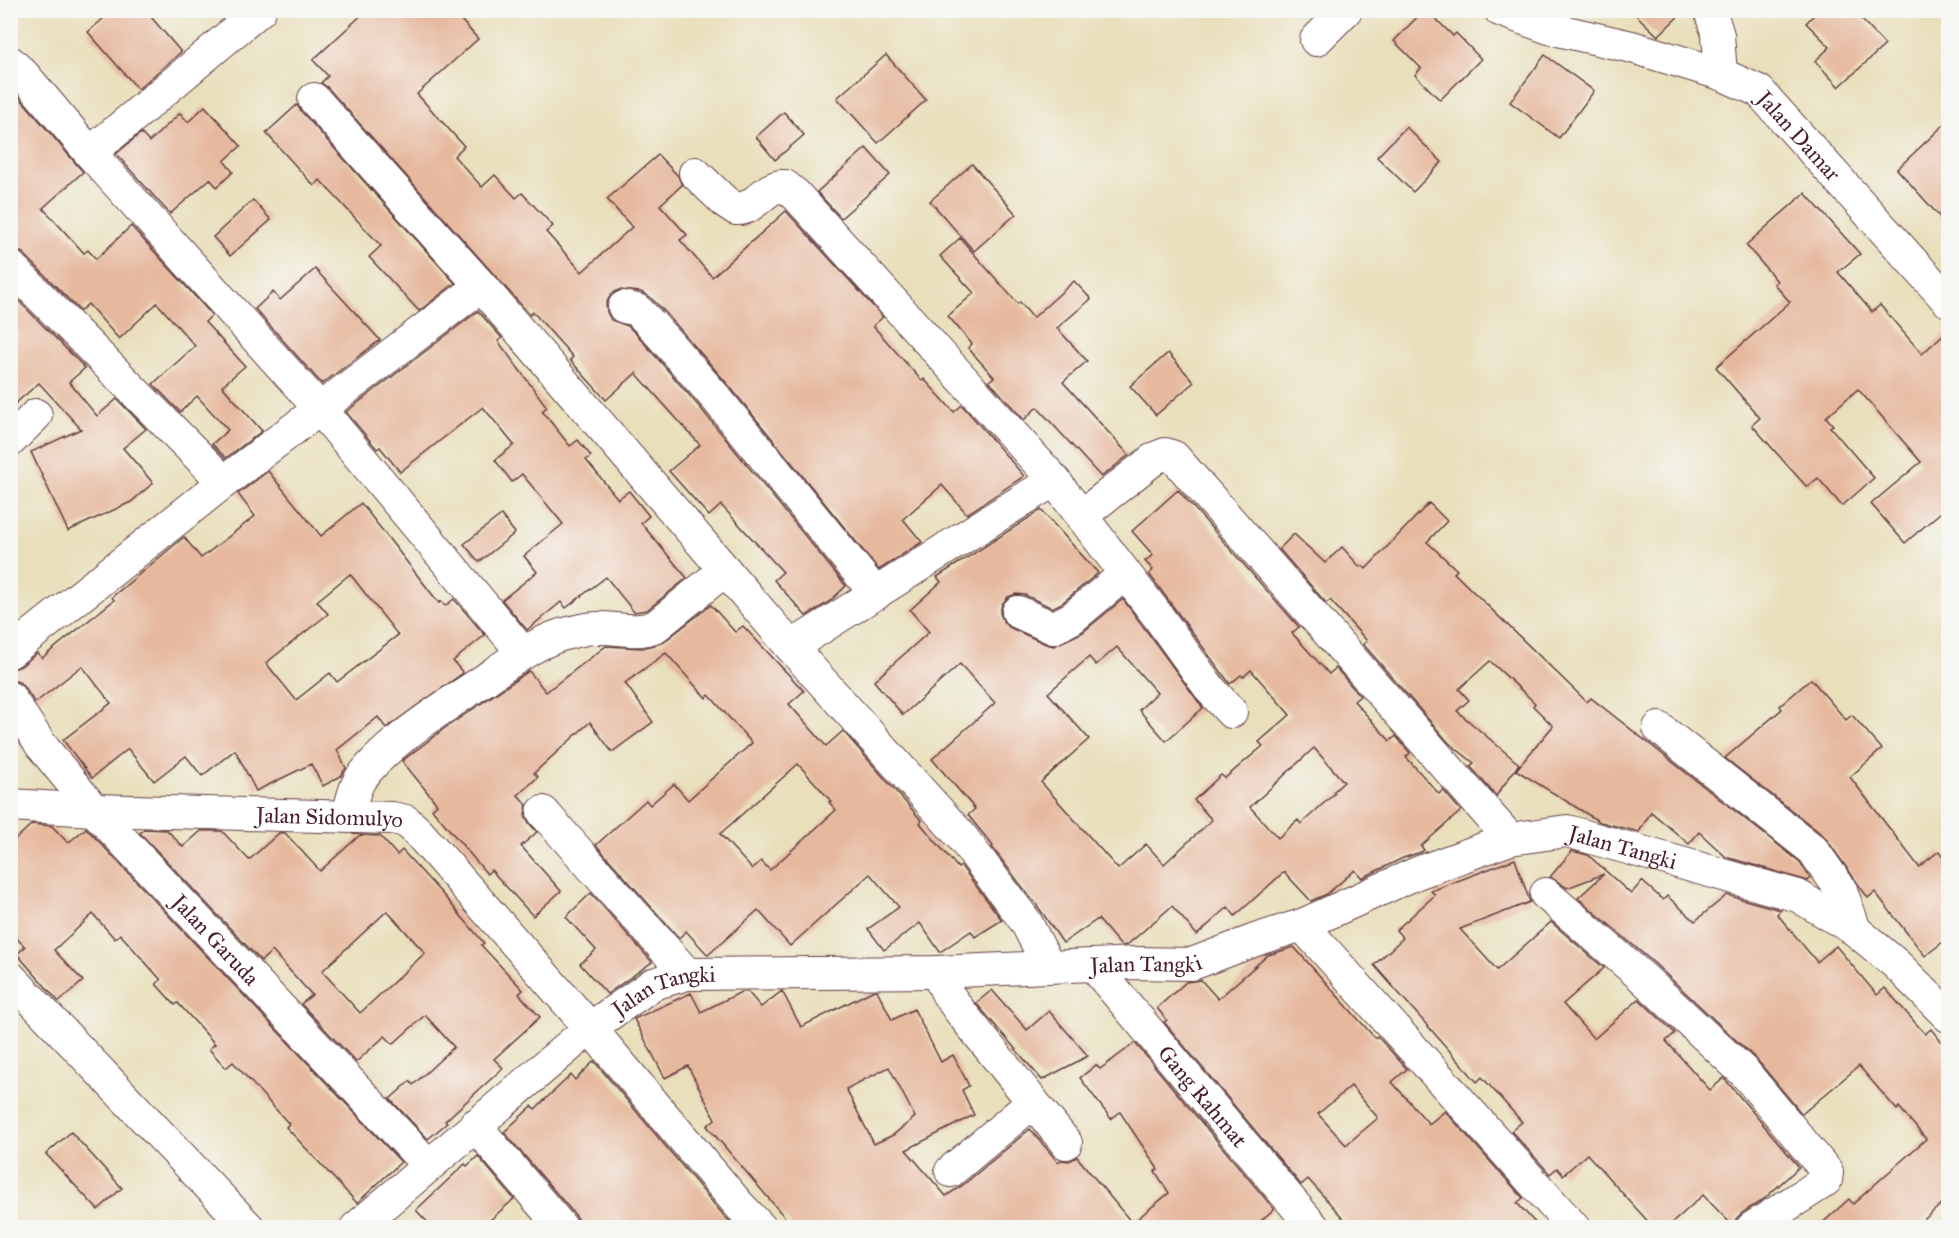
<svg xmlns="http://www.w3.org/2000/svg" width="1959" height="1238" viewBox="0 0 1959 1238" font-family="'IM FELL Great Primer',serif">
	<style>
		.building { fill: #e6b99f; fill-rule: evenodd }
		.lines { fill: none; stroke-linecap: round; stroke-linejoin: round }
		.minor-casing { stroke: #623c41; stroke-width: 34 }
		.minor { stroke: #fff; stroke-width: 32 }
		.labels { text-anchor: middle; stroke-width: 5; stroke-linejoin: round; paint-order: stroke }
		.street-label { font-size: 22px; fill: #4a1f2b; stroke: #f6f6f2 }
	</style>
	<rect width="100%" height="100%" fill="#f6f6f2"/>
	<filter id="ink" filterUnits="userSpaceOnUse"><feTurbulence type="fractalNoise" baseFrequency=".0167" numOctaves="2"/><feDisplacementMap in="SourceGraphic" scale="12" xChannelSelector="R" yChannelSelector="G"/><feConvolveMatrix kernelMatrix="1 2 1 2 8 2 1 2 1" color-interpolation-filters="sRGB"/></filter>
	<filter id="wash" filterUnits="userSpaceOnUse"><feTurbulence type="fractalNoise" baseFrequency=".008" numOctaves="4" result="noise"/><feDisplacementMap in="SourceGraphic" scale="24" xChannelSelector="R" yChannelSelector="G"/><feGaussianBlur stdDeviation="1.35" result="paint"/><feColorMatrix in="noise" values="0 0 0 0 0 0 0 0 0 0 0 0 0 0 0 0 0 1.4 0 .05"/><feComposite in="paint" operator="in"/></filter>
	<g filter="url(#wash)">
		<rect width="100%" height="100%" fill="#e9dfbb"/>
		<g id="blocks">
			<g class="building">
				<polygon points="113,10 145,10 181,52 138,89 88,32"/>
				<polygon points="367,10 452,10 478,39 417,94 464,146 454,156 482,187 495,175 516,198 522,193 553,226 546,232 582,272 632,227 607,199 658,155 678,176 682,185 660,205 687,235 680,240 712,277 786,211 883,317 873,326 922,381 924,379 954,412 962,405 1024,476 967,514 942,485 903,519 922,542 879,570 730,387 665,312 650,297 641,292 619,290 611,294 606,304 607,312 611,320 628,326 639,337 702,410 846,586 829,602 806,616 774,580 783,572 721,505 709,516 669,471 700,445 636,373 606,400 570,360 573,357 533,312 530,315 327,87 321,83 328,76 313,60"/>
				<polygon points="1424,10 1427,10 1453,36 1456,33 1481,59 1440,100 1415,75 1421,68 1394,41"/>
				<polygon points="1631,10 1685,10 1658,36"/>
				<polygon points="1819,10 1853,10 1885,45 1839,87 1815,61 1830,47 1806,23"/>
				<polygon points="886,55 926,100 878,143 837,98"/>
				<polygon points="1545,55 1594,91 1559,138 1510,102"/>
				<polygon points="16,93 83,172 43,208 84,253 88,250 96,259 131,226 212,315 205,322 245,366 222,386 262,431 226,458 212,444 228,430 197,396 180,412 153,384 195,346 157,303 119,339 88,304 80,311 23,253 10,249 10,98"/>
				<polygon points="297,105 301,111 455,283 419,311 369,257 381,246 320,180 314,186 266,133"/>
				<polygon points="205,106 241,146 224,161 233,172 217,187 210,179 170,214 116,154 141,133 149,142 180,113 188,122"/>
				<polygon points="784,112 804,135 775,160 756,137"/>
				<polygon points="1948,121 1948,226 1897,169"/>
				<polygon points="1406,127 1442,162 1413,192 1377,157"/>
				<polygon points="866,148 890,175 841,218 817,192"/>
				<polygon points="972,164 1016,214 974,251 930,201"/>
				<polygon points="1805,193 1860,254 1838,272 1872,312 1880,305 1922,354 1948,330 1948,506 1905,543 1871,504 1921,462 1858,389 1826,417 1833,425 1830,427 1874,478 1842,506 1818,478 1807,487 1787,465 1752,425 1760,418 1716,367 1790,302 1774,284 1777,281 1746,245"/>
				<polygon points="253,200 271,220 230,256 213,237"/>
				<polygon points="960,238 1018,304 1020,302 1033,318 1074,281 1091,299 1057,328 1087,361 1063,382 1129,455 1101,477 1037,407 1024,420 989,381 994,377 968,348 972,344 948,316 974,293 940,256"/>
				<polygon points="315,269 380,340 322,384 255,309 273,292 280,300"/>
				<polygon points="10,292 85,368 69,382 97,416 117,399 146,429 123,448 153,483 131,502 68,531 31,452 81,429 39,383 10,408"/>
				<polygon points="478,311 502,338 498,341 547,407 542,411 570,446 578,440 591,456 586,460 618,499 629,491 649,516 641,523 687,578 647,610 634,612 606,577 566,608 561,602 527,630 502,600 537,572 524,556 563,524 522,474 512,482 495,460 514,445 483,407 400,472 380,447 377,449 346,412"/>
				<polygon points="1168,353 1194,382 1156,415 1130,386"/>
				<path d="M268 471 321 536 361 503 439 603 441 601 445 606 454 599 485 635 453 661 463 673 386 728 378 717 337 750 346 768 341 776 323 786 311 764 256 791 235 750 202 776 186 756 154 781 128 749 92 778 63 740 111 703 82 666 35 703 25 688 19 682 10 680V670L21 666 37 653 42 658 114 600 112 597 184 537 201 558 255 516 238 494ZM350 574 398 635 337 682 330 673 296 700 266 663 328 614 317 601Z"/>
				<path d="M1178 490 1299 627 1292 633 1329 674 1336 668 1360 696 1354 701 1390 741 1396 736 1410 753 1406 757 1439 794 1443 790 1461 811 1421 846 1424 850 1421 852 1403 858 1362 878 1355 870 1327 894 1311 901 1284 872 1235 916 1228 907 1197 935 1172 906 1127 945 1121 946 1098 919 1063 943 1034 901H1033L992 847 993 846 968 815 975 809 932 759 995 703 960 664 903 715 874 681 929 632 910 610 941 582 937 577 1041 510 1098 573 1062 603 1052 608 1025 595 1016 594 1008 597 1002 604 1000 613 1004 623 1011 628 1046 644 1054 646 1083 632 1123 599 1203 708 1166 741 1139 710 1157 693 1117 647 1096 665 1089 657 1048 693 1089 739 1041 782 1118 869 1146 844 1164 864 1212 820 1194 800 1221 775 1225 778 1263 746 1259 742 1290 715 1251 670 1243 677 1241 675 1230 684 1149 574 1153 570 1145 561 1153 555 1132 531ZM1314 748 1344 782 1333 792 1335 793 1301 824 1298 820 1278 838 1250 807Z"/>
				<polygon points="1429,503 1447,521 1427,542 1457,570 1454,573 1587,702 1591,698 1800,862 1810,878 1808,881 1726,857 1699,832 1689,844 1651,812 1639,832 1600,822 1516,770 1553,726 1533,706 1535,703 1490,661 1459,689 1469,700 1457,711 1519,764 1496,796 1470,766 1474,763 1449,743 1363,644 1367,641 1330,600 1326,603 1279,549 1294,534 1325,563 1342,547 1360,567 1362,565 1366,569"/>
				<polygon points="501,515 515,533 479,562 464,544"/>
				<path d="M711 605 735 632 743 626 804 691 789 704 826 746 843 731 922 821 920 823 958 868 961 866 1002 920 975 937 971 931 940 952 920 923 884 950 868 929 899 907 870 874 790 946 758 910 708 955 686 931 679 938 596 845 646 800 650 805 674 784 688 800 752 743 709 695 706 698 666 653 625 683 653 722 612 752 590 722 534 773 538 777 518 795 527 805 525 815 529 823 537 832 521 846 561 891 533 916 491 870 487 874 432 809 437 804 402 761 445 728 529 671 546 692 606 646 642 648 662 643ZM798 764 831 801 829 802 836 810 770 870 761 861 752 869 720 834Z"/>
				<polygon points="1811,679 1846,720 1852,715 1882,749 1850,777 1919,867 1939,851 1948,864 1948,938 1925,956 1875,892 1868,898 1824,836 1725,758 1782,709 1780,706"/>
				<polygon points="32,824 52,826 68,843 86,828 401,1162 357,1203 286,1127 289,1124 233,1062 226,1068 209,1049 215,1044 178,1003 175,1005 156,984 161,980 120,934 115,939 93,914 54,950 83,981 59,1002 17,954 25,947 10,931 10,844"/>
				<path d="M144 829 167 830 183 847 201 831H222L249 860 279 833H285L320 871 360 835 380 836 397 855 402 850 445 897 484 943 481 945 523 990 519 994 540 1017 494 1059 503 1068 445 1121 447 1123 428 1139 390 1099 410 1081 413 1085 454 1047 425 1015 393 1044 385 1036 356 1062 301 1004 312 995 272 951 261 961 140 833ZM387 911 425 953 360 1013 322 971Z"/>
				<polygon points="1572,851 1588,855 1631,894 1642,881 1663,900 1667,896 1695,921 1727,895 1781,910 1777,914 1817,962 1836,946 1877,995 1885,988 1925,1034 1931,1029 1948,1050 1948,1198 1916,1227 1818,1227 1849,1199 1853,1204 1926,1139 1899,1107 1897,1110 1859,1066 1802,1114 1757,1060 1654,963 1578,898 1604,874 1567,888 1550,877"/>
				<polygon points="1515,859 1530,902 1460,929 1497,970 1551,922 1604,968 1563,1004 1594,1039 1639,999 1675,1033 1666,1041 1710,1090 1724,1078 1799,1167 1764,1199 1742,1213 1736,1219 1734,1227 1703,1195 1668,1227 1653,1227 1587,1154 1563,1175 1557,1168 1550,1174 1511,1131 1522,1122 1482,1077 1477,1082 1374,965 1403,938 1396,930 1435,895 1431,891"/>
				<polygon points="591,893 652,962 607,994 580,964 596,950 566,917"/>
				<path d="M1294 947 1375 1038 1377 1036 1407 1069 1392 1082 1429 1124 1445 1111 1523 1198 1517 1203 1539 1227H1351L1308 1179 1301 1185 1164 1022 1167 1020 1157 1008 1186 982 1201 980 1218 999 1268 955ZM1351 1086 1378 1118 1346 1145 1318 1114Z"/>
				<path d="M877 990 892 1020 914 1009 941 1062 953 1055 969 1086 962 1090 974 1115 906 1150 946 1196 963 1185 1030 1129 1058 1162 1061 1160 1069 1161 1077 1157 1132 1223 1169 1193 1155 1171 1158 1169 1120 1112 1111 1119 1080 1078 1096 1065 1100 1069 1135 1043 1274 1209 1254 1227H793L707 1126 715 1119 688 1066 665 1078 634 1019 691 993 701 1012 741 992H748L761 1007 782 991 801 1027 872 991ZM889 1067 915 1117 893 1135 874 1144 846 1089Z"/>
				<polygon points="992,990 1027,1030 1049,1011 1088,1056 1042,1080 976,1003"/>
				<polygon points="594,1061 725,1217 736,1227 580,1227 576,1216 504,1132 532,1106 535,1109 571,1075 575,1080"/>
				<polygon points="71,1132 122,1188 98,1210 46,1154"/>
				<polygon points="478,1156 514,1199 482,1227 432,1227 416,1210 465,1164 467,1166"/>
			</g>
		</g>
	</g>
	<g filter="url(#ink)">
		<use href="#blocks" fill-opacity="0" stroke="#623c41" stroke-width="1.5"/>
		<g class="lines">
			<g class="minor-casing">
				<g id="minor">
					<polyline points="260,10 90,153 320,409 523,653"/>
					<path id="s1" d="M1500 10 1549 28 1632 47 1721 74 1759 91 1948 301"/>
					<polyline points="1710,10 1718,35 1721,74"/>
					<polyline points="1316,40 1346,10"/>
					<polyline points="10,62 24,75 90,153"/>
					<polyline points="314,99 481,286 791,647 961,836 1026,922 1049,967"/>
					<path d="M695 173 724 201 736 209C755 211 765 184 785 186L796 195 1054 480 1157 615 1211 690 1231 712"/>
					<polyline points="10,266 224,482"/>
					<polyline points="624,307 637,310 652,325 716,398 876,594"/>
					<polyline points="10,441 36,415"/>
					<polyline points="1081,516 1155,458 1165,454 1174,457 1510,839"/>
					<polyline points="1018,612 1053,628 1072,618 1125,574"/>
					<polyline points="791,647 1054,480"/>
					<polyline points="10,652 224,482 481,286"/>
					<path id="s2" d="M10 698 41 745 94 810 428 1165 435 1159"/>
					<polyline points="1659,728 1813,850 1841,890 1855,930"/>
					<path id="s3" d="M10 805 94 810 392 818 406 821 418 832 590 1028 739 1205 761 1228"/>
					<polyline points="543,812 687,974"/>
					<path d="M348 817C351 804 354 788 361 778 389 741 444 707 483 681 507 664 533 644 561 635 572 632 586 628 597 628 617 627 637 635 656 626L725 570"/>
					<polyline points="1546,894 1642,977 1745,1073 1827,1172 1826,1180 1819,1185 1752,1228"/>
					<polyline points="1302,925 1574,1228"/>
					<path id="s4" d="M1093 965 1314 1228"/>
					<polyline points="937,972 947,993 959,1010 1066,1143"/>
					<polyline points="10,977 249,1228"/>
					<polyline points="475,1125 562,1228"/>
					<polyline points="951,1171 1032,1103"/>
					<path id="s5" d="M356 1228 590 1028 653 984 687 974 937 972 1136 963 1192 964 1258 939 1302 925 1417 873 1510 839 1567 831 1798 896 1855 930 1896 964 1948 1016"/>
				</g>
			</g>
			<use href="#minor" class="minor"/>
		</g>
	</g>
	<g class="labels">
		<g class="street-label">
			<text dy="8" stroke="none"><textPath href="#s1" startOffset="332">Jalan Damar</textPath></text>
			<text dy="8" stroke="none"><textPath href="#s3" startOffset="320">Jalan Sidomulyo</textPath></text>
			<text dy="8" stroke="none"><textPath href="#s5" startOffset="1383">Jalan Tangki</textPath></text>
			<text dy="8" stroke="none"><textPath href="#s2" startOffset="318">Jalan Garuda</textPath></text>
			<text dy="8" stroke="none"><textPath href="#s5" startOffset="879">Jalan Tangki</textPath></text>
			<text dy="8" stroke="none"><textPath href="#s5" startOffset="393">Jalan Tangki</textPath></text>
			<text dy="8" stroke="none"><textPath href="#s4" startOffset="171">Gang Rahmat</textPath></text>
		</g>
	</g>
	<rect width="1959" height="1238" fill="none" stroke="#f6f6f2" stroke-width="36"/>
</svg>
